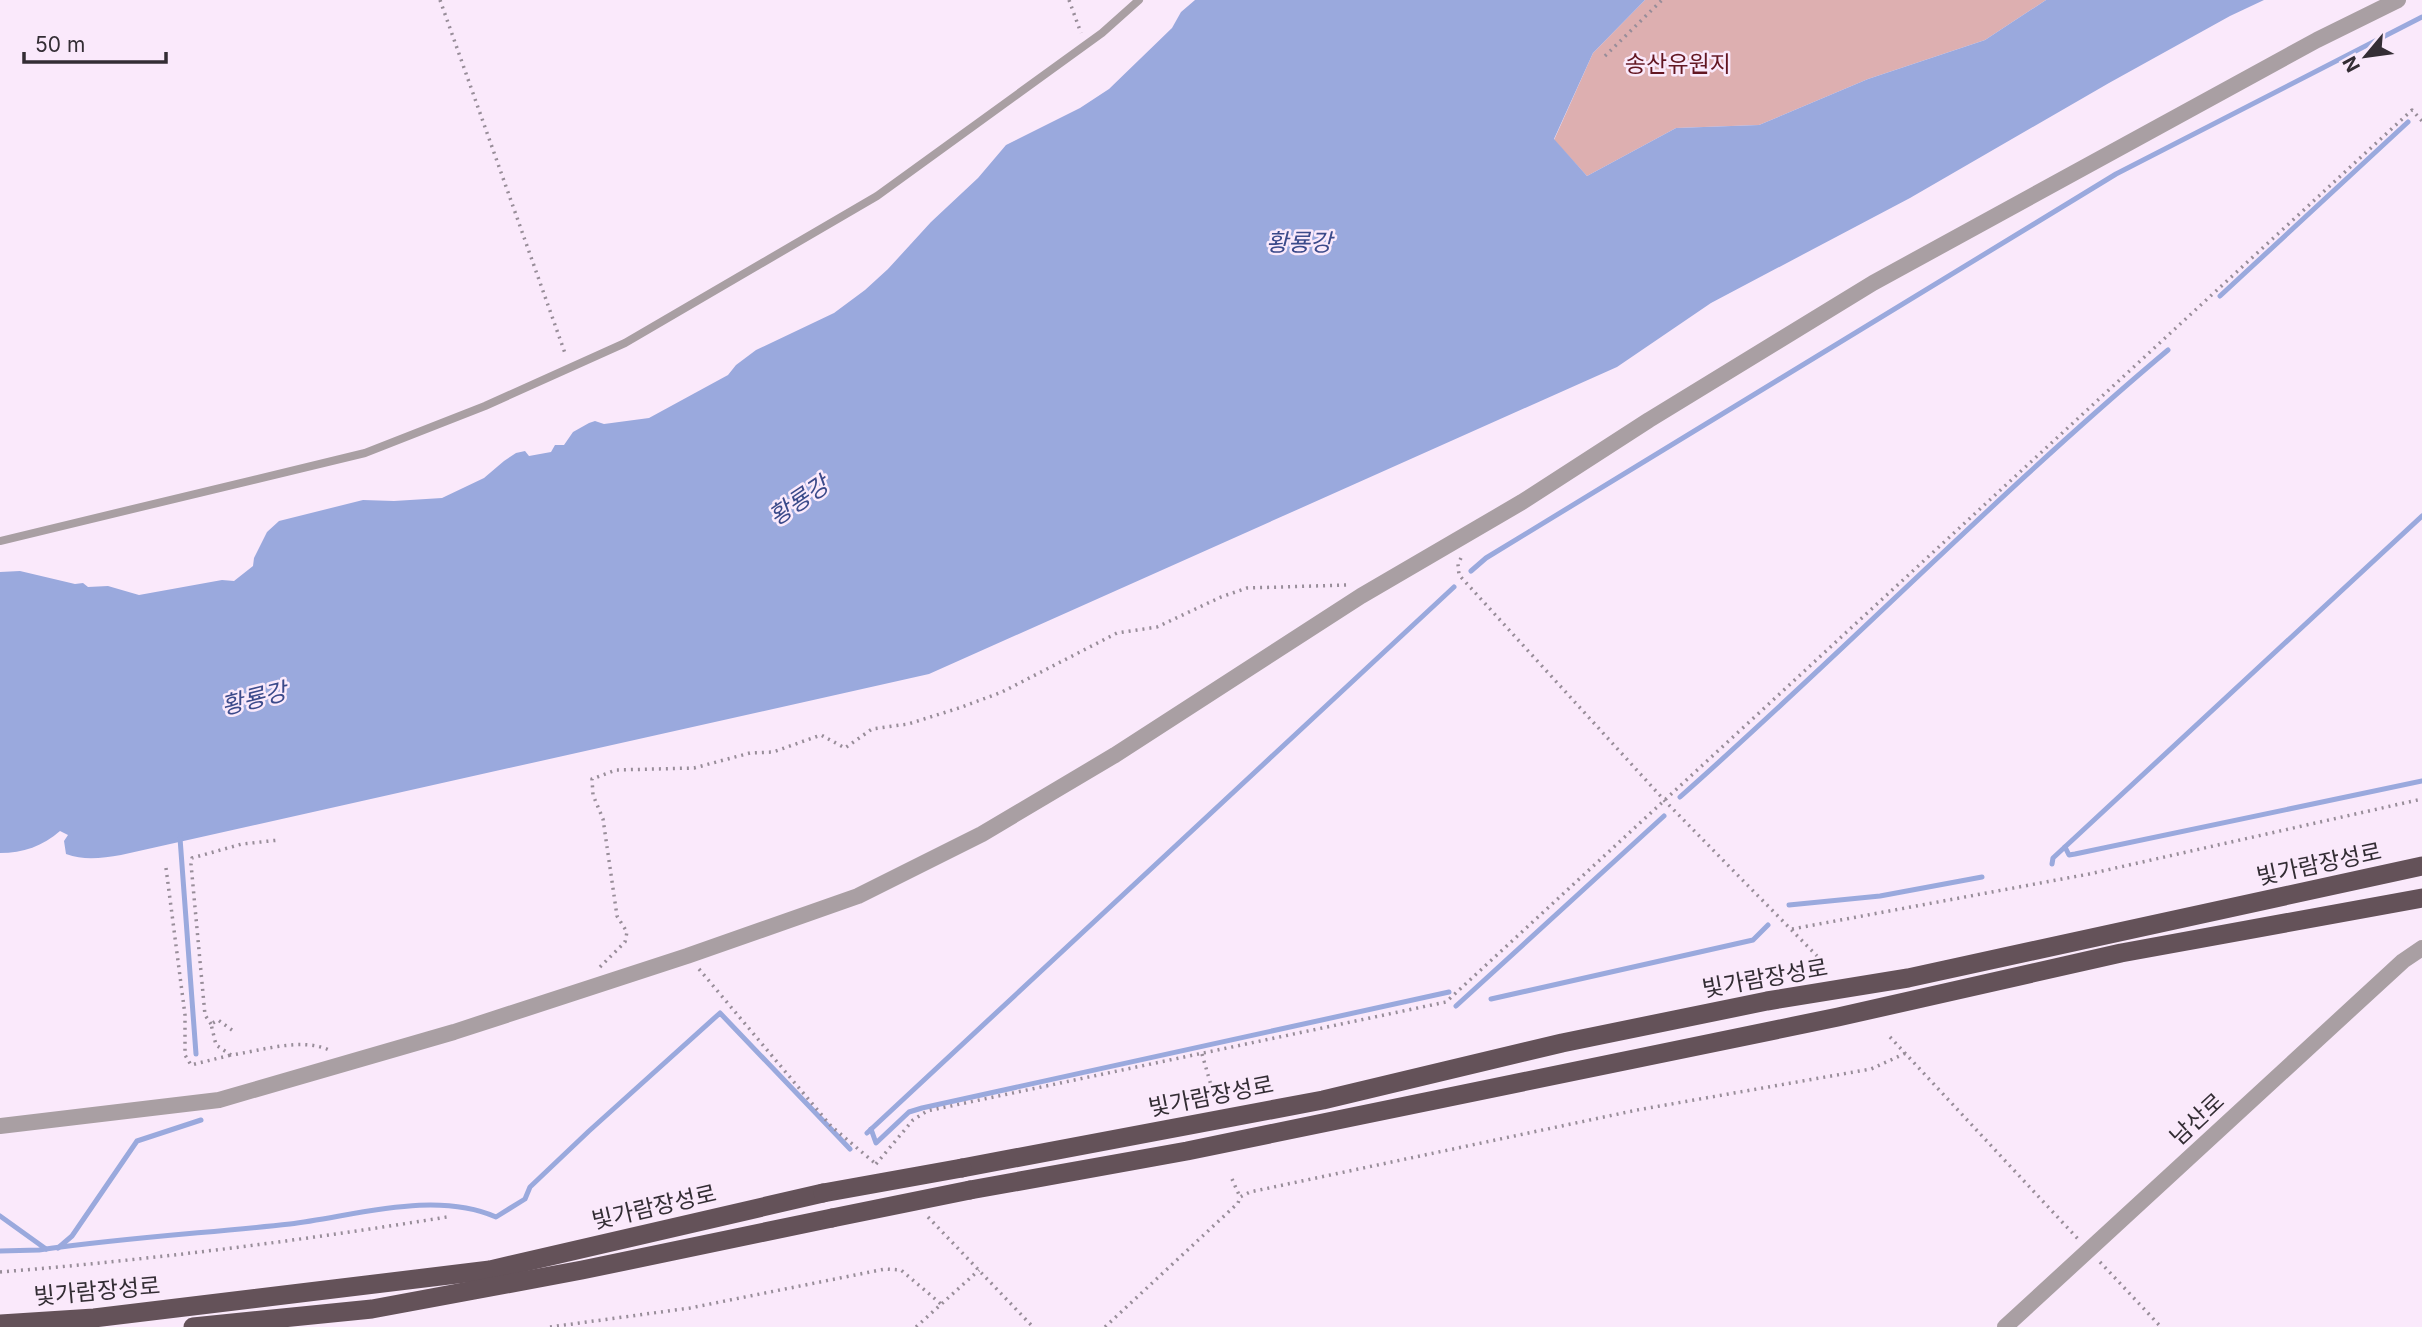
<svg xmlns="http://www.w3.org/2000/svg" width="2422" height="1327" viewBox="0 0 2422 1327" font-family="Inter,'Noto Sans KR',sans-serif">
	<style>
		.green { fill: #ddafb0 }
		.water { fill: #9aa9dd }
		.lines { fill: none; stroke-linecap: round; stroke-linejoin: round }
		.stream { stroke: #9aa9dd; stroke-width: 5 }
		.path { stroke: #988d99; stroke-width: 3.5; stroke-dasharray: 2 5; stroke-linecap: butt }
		.service { stroke: #a99fa3; stroke-width: 8 }
		.minor { stroke: #a99fa3; stroke-width: 16 }
		.trunk { stroke: #645259; stroke-width: 19 }
		.trunk-bridge { stroke: #645259; stroke-width: 19 }
		.labels { text-anchor: middle; stroke-width: 5; stroke-linejoin: round; paint-order: stroke }
		.park-label { font-size: 23px; fill: #621621; stroke: #fae9fb }
		.street-label { font-size: 23px; fill: #332d34; stroke: #fae9fb }
		.water-label { font-size: 24px; font-style: italic; fill: #3b4a8a; stroke: #fae9fb }
	</style>
	<rect width="100%" height="100%" fill="#fae9fb"/>
	<polygon class="green" points="1645,0 2046,0 1985,40 1868,79 1759,125 1676,128 1587,176 1554,140 1593,53"/>
	<path class="water" d="M1195 0H1645L1593 53 1554 139 1587 176 1676 128 1759 125 1868 79 1985 40 2046 0H2264L2230 16 2109 83 1910 198 1711 303 1617 367 929 674 121 855C102 858 85 861 66 854L64 841 68 835 60 831C43 846 23 853 0 853V572L20 571 75 584 83 583 88 587 108 586 139 595 222 580 234 581 253 566 254 558 267 532 279 521 363 500 394 501 442 498 484 478 504 461 516 453 525 451 529 456 551 452 555 445H564L573 432 589 423 595 421 604 424 649 418 728 375 736 365 756 350 834 313 865 290 888 269 931 222 978 178 1006 145 1080 108 1109 89 1172 28 1181 12Z"/>
	<g class="lines">
		<g class="stream">
			<polyline points="2220,296 2408,122"/>
			<polyline points="1471,571 1486,558 2116,174 2422,17"/>
			<path d="M1680 797C1845 651 1999 492 2168 350"/>
			<polyline points="180,838 196,1054"/>
			<polyline points="2065,847 2069,855 2075,854 2422,781"/>
			<polyline points="2052,864 2053,858 2422,516"/>
			<polyline points="1789,905 1880,896 1982,877"/>
			<polyline points="1491,999 1753,940 1768,925"/>
			<polyline points="1456,1006 1664,816"/>
			<polyline points="871,1129 876,1143 909,1112 922,1108 1449,992"/>
			<polyline points="867,1133 1454,587"/>
			<polyline points="0,1216 46,1249"/>
			<polyline points="58,1248 72,1236 137,1141 201,1120"/>
			<path d="M0 1251 39 1250C122 1238 207 1233 290 1224 355 1216 434 1190 496 1217L525 1199 530 1187 589 1131 720 1013 850 1149"/>
		</g>
		<g class="path">
			<polyline points="440,0 566,356"/>
			<polyline points="1069,0 1081,33"/>
			<polyline points="1605,56 1662,0"/>
			<polyline points="1461,558 1458,564 1459,575 1665,801 1817,956"/>
			<polyline points="166,868 185,1015 185,1055 191,1065 231,1055"/>
			<polyline points="1792,929 2089,874 2422,799"/>
			<polyline points="600,967 625,942 627,932 617,916 603,819 593,795 592,779 616,770 694,768 750,753 773,752 821,735 845,748 872,729 908,724 959,708 1002,692 1117,633 1157,627 1221,597 1247,588 1347,585"/>
			<polyline points="699,969 831,1126 876,1164"/>
			<polyline points="211,1024 205,1015 191,864 192,858 242,844 279,840"/>
			<path d="M232 1030 218 1020 211 1024 216 1045 231 1055C260 1051 301 1037 329 1050"/>
			<polyline points="1890,1037 2078,1239"/>
			<polyline points="1202,1054 1213,1092"/>
			<polyline points="876,1164 913,1120 927,1111 1446,1002 2412,110 2422,121"/>
			<polyline points="1232,1179 1240,1197"/>
			<polyline points="928,1217 1033,1327"/>
			<polyline points="2100,1262 2161,1327"/>
			<path d="M0 1272C150 1260 298 1241 447 1217"/>
			<polyline points="550,1327 690,1308 885,1269 901,1270 941,1304"/>
			<polyline points="916,1327 979,1270"/>
			<polyline points="1105,1327 1238,1203 1240,1197 1250,1192 1637,1110 1871,1069 1906,1053"/>
		</g>
		<polyline class="service" points="0,541 365,453 485,406 625,343 877,196 1102,33 1139,0"/>
		<g class="minor">
			<polyline points="0,1126 219,1100 454,1032 687,956 858,896 982,834 1115,755 1361,596 1522,502 1649,420 1873,283 2317,40 2398,0"/>
			<polyline points="2005,1327 2403,961 2422,948"/>
		</g>
		<g class="trunk">
			<polyline points="962,1168 1323,1100 1562,1043 1767,1001 1908,978 2422,866"/>
			<polyline points="970,1190 1187,1151 1838,1017 2121,953 2422,898"/>
			<polyline points="0,1324 94,1318 490,1270 823,1193"/>
			<polyline points="193,1327 372,1309 582,1270 832,1218"/>
		</g>
		<g class="trunk-bridge">
			<polyline points="823,1193 962,1168"/>
			<polyline points="832,1218 970,1190"/>
		</g>
	</g>
	<g class="labels">
		<g class="park-label">
			<text x="1678" y="72">송산유원지</text>
		</g>
		<g class="street-label">
			<text transform="translate(2319 864) rotate(-12)" y="8">빛가람장성로</text>
			<text transform="translate(1765 978) rotate(-10)" y="8">빛가람장성로</text>
			<text transform="translate(1211 1096) rotate(-11)" y="8">빛가람장성로</text>
			<text transform="translate(2197 1119) rotate(-43)" y="8">남산로</text>
			<text transform="translate(654 1207) rotate(-13)" y="8">빛가람장성로</text>
			<text transform="translate(97 1291) rotate(-5)" y="8">빛가람장성로</text>
		</g>
		<g class="water-label">
			<text x="1299" y="251">황룡강</text>
			<text transform="translate(799 501) rotate(-34)" y="8">황룡강</text>
			<text transform="translate(254 699) rotate(-14)" y="8">황룡강</text>
		</g>
	</g>
	<g transform="translate(2366 56) rotate(241)" stroke="#fae9fb" stroke-width="5" paint-order="stroke">
	<path d="M0-5L12 26L0 18L-12 26Z" fill="#332d34"/>
	<text y="-10" font-size="19" font-weight="bold" text-anchor="middle" fill="#332d34">N</text>
	</g>
	<path d="M24 52v10h142v-10" fill="none" stroke="#332d34" stroke-width="3.5"/>
	<text x="35" y="52" font-size="21" fill="#332d34" stroke="#fae9fb" stroke-width="5" paint-order="stroke">50 m</text>
</svg>
